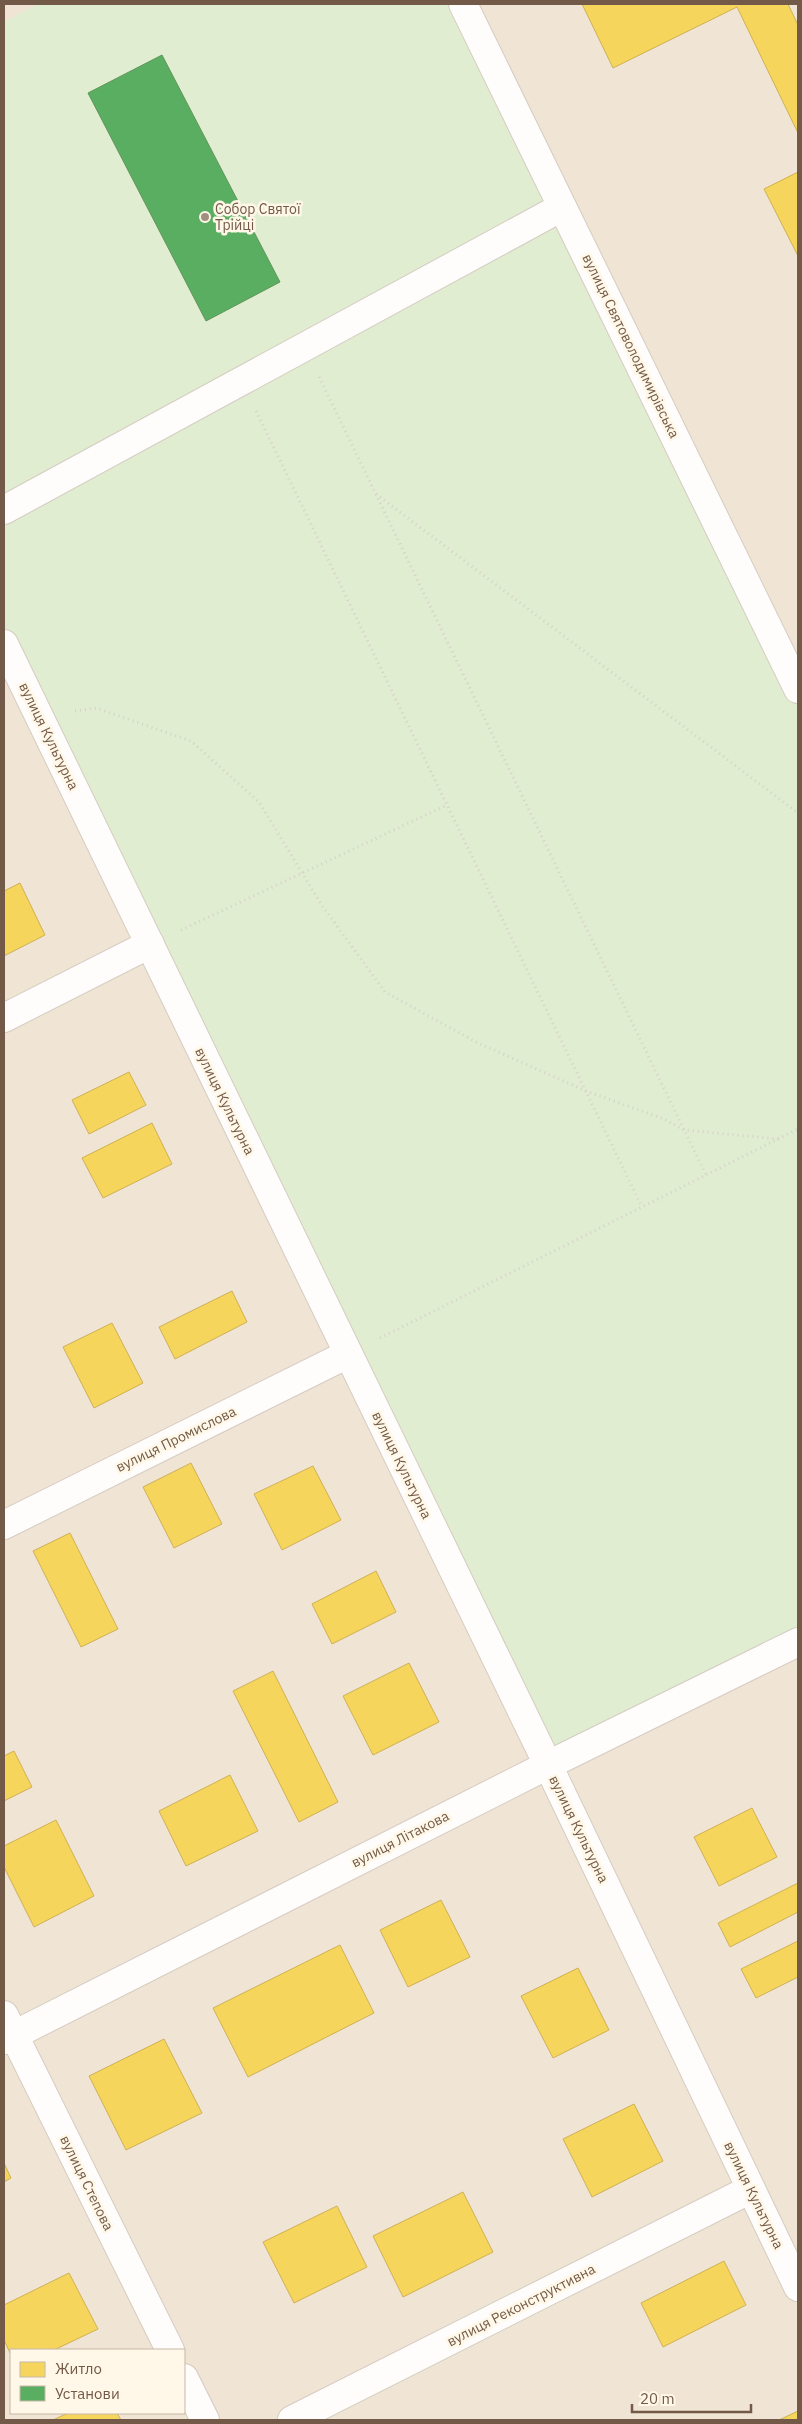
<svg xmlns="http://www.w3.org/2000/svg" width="802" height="2424" viewBox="0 0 802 2424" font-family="'IBM Plex Sans',sans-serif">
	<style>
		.residential { fill: #f0e4d4; fill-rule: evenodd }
		.green { fill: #e0edd1 }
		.homes { fill: #f6d55c; stroke: #cfb056 }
		.public { fill: #5aae61; stroke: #62955a }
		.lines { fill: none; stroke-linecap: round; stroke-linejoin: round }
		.minor-casing { stroke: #d5ccc2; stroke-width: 30 }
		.path { stroke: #d7d0c9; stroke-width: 3; stroke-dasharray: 1 4; stroke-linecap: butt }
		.minor { stroke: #fefdfb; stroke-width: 28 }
		.poi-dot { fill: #a18f80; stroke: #fff7e7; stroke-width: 2 }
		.labels { text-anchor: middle; stroke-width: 5; stroke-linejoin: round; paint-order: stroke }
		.poi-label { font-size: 14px; fill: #735a48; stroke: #fff7e7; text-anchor: start }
		.street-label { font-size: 14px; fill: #735a48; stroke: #fff7e7 }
	</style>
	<rect width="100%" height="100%" fill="#f6f1e7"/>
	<path class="residential" d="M4 4H798V2420H4ZM11 2350H184V2413H11Z"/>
	<polygon class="green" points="38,4 463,4 798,689 798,1642 548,1765 4,644 4,22"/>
	<g class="homes">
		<polygon points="582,4 788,4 798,25 798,133 737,7 613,68"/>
		<polygon points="798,172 798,256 764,189"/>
		<polygon points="20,883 45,935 4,956 4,891"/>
		<polygon points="129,1072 146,1105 89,1134 72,1100"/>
		<polygon points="152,1123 172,1164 103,1198 82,1158"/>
		<polygon points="232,1291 247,1322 175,1359 159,1327"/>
		<polygon points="112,1323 143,1383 94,1408 63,1347"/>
		<polygon points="191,1463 222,1524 174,1548 143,1487"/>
		<polygon points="313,1466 341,1520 282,1550 254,1494"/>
		<polygon points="70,1533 118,1629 81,1647 33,1551"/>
		<polygon points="376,1571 396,1612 332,1644 312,1604"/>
		<polygon points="409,1663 439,1722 373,1755 343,1696"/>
		<polygon points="273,1671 338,1802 299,1822 233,1691"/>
		<polygon points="14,1751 32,1787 4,1801 4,1756"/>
		<polygon points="230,1775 258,1831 186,1866 159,1811"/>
		<polygon points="752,1808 777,1857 719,1886 694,1837"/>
		<polygon points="56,1820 94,1896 34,1927 4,1867 4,1846"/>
		<polygon points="798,1883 798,1912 730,1947 718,1923"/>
		<polygon points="441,1900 470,1957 408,1987 380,1930"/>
		<polygon points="798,1941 798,1977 756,1998 741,1969"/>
		<polygon points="340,1945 374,2013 248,2077 213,2008"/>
		<polygon points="578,1968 609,2030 553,2058 521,1996"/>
		<polygon points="164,2039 202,2113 126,2150 89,2076"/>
		<polygon points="634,2104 663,2161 592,2197 563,2139"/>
		<polygon points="4,2163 11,2178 4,2182"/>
		<polygon points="463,2192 493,2252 403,2297 373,2236"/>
		<polygon points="337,2206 367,2267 294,2303 263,2242"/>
		<polygon points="724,2261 746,2305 663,2347 641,2303"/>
		<polygon points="69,2273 98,2329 54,2350 11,2350 11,2355 4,2340 4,2305"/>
		<polygon points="798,2411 798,2420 779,2420"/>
		<polygon points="68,2413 117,2413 121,2420 53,2420"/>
	</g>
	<polygon class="public" points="162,55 280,282 206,321 88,93"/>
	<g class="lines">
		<g class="minor-casing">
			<g id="minor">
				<polyline points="463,4 798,689"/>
				<polyline points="4,510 562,207"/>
				<polyline points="4,644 548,1765 798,2287"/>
				<polyline points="4,1018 150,944"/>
				<polyline points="4,1525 348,1354"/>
				<polyline points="4,2015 170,2350"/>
				<polyline points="4,2040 548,1765 798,1642"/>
				<polyline points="184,2378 205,2420"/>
				<polyline points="292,2420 751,2189"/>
			</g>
		</g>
		<g class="path">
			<polyline points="319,377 706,1175"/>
			<polyline points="256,411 642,1207"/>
			<polyline points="376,494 798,813"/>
			<polyline points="75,711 96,708 191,741 259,802 321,904 385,992 476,1042 586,1091 664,1119 684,1130 779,1139"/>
			<polyline points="181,930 447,805"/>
			<polyline points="380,1338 798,1129"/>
		</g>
		<use href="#minor" class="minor"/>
	</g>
	<circle class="poi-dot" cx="205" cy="217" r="5"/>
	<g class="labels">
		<g class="poi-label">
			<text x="215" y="214">Собор Святої<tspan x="215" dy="16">Трійці</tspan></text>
		</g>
		<g class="street-label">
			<text transform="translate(631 346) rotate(64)" y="5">вулиця Святоволодимирівська</text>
			<text transform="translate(49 736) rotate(64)" y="5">вулиця Культурна</text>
			<text transform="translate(225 1101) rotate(64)" y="5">вулиця Культурна</text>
			<text transform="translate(176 1439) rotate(-26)" y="5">вулиця Промислова</text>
			<text transform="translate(402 1465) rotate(64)" y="5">вулиця Культурна</text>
			<text transform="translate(579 1829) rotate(64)" y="5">вулиця Культурна</text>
			<text transform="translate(400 1839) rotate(-27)" y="5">вулиця Літакова</text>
			<text transform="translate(87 2183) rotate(64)" y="5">вулиця Степова</text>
			<text transform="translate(754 2195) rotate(64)" y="5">вулиця Культурна</text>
			<text transform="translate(521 2305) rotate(-27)" y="5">вулиця Реконструктивна</text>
		</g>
	</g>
	<rect width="802" height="2424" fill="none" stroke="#735a48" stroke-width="10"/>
	<rect x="10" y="2349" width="175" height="65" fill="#fff7e7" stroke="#c7b8a7"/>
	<rect x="20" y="2362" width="25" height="15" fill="#f6d55c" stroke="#c7b8a7"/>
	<text x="55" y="2374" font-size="15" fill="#735a48">Житло</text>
	<rect x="20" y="2386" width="25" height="15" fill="#5aae61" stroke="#c7b8a7"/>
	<text x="55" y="2399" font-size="15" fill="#735a48">Установи</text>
	<path d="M632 2404v8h119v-8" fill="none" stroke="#735a48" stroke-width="2.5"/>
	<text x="640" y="2404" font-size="15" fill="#735a48" stroke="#fff7e7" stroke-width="4" paint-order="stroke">20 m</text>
</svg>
